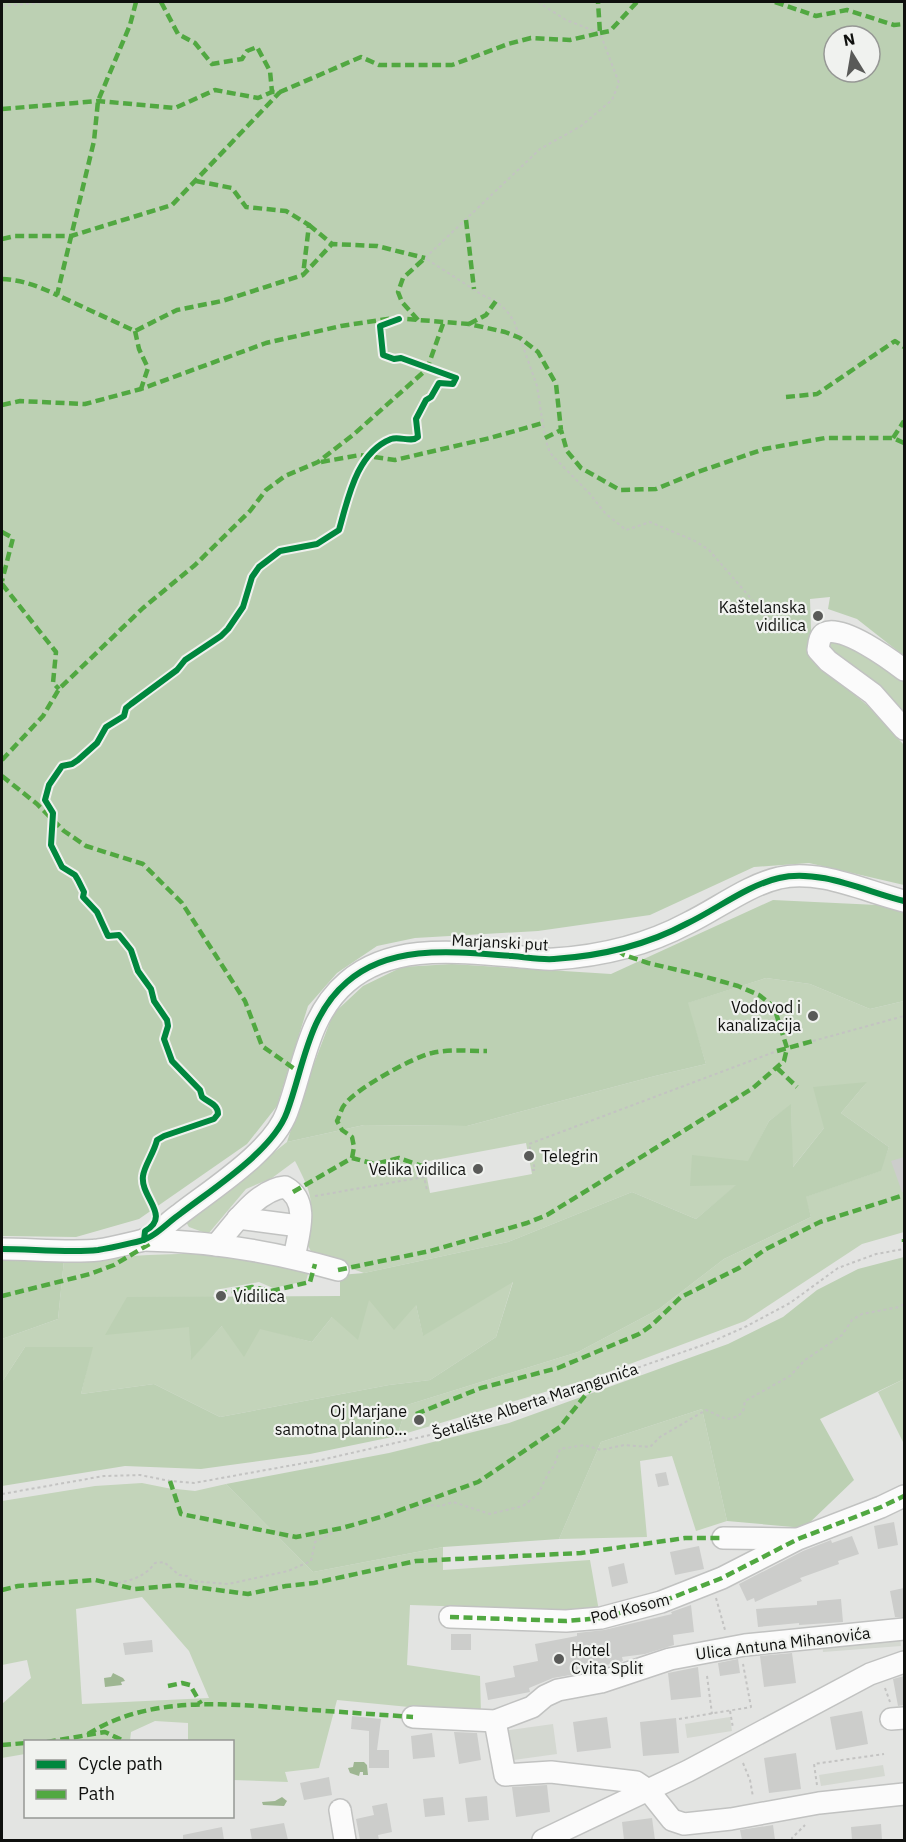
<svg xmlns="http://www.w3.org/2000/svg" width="906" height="1842" viewBox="0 0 906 1842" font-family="'IBM Plex Sans',sans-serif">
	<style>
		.built { fill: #d4d8d1 }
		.green { fill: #c3d4ba; fill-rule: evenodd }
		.forest { fill: #bcd0b3; fill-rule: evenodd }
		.water { fill: #9eb692 }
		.building { fill: #cccdcb }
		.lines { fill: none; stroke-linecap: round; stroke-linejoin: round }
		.minor-casing { stroke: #c1c2c1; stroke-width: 24 }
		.path { stroke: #c3c3c2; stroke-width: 2; stroke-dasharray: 3 3; stroke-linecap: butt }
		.minor { stroke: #fbfbfb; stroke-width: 21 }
		.quiet { stroke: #51a841; stroke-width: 4.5; stroke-dasharray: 9 4.5; stroke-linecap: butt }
		.cycleway-casing { stroke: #f0f2ef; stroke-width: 10 }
		.cycleway { stroke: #00873e; stroke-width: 6 }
		.poi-dot { fill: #595a58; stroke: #f0f2ef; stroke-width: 2 }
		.labels { text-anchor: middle; stroke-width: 4.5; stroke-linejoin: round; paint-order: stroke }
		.poi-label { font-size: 16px; fill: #0f100e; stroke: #f0f2ef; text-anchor: end }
		.street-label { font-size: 16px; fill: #0f100e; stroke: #f0f2ef }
	</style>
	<rect width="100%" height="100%" fill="#e3e4e2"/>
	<g class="built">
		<polygon points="900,1634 901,1646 823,1652 822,1640"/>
		<polygon points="730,1717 732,1731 687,1738 685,1724"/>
		<polygon points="553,1724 557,1754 506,1761 502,1731"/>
		<polygon points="883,1765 885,1776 821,1786 819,1775"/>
	</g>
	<g class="green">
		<path d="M830 641C862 649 880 660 904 682V713L865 676 831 657Z"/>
		<path d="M766 978 810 984 870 1009 904 1001V1232L862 1244 745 1321 595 1377 397 1436 407 1405 578 1352 659 1309 724 1259 811 1217 805 1197 880 1171 889 1147 841 1113 867 1082 824 1128 792 1168 791 1105 769 1121 737 1185 696 1219 632 1192 508 1242 364 1273 313 1255 305 1240C315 1202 313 1196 295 1161L272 1178 246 1189 208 1234 189 1227 186 1222 287 1142 364 1125 467 1126 655 1076 706 1064 687 1003ZM526 1143 532 1174 430 1193 424 1162Z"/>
		<polygon points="236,1252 308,1274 306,1281 273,1288 259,1282 215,1290 213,1297 127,1297 190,1327 191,1359 222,1326 260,1328 312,1342 332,1317 369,1299 416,1305 423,1335 513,1281 496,1337 430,1380 389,1385 220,1417 154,1384 81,1394 92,1347 25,1347 2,1382 2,1339 58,1319 64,1260 149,1255"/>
		<polygon points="904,1379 904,1444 878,1392"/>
		<polygon points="702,1409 727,1521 696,1531 672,1456 640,1461 647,1537 559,1539 601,1442"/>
		<path d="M142 1483 167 1488 195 1491 226 1484 313 1572 443 1547V1570L590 1560 599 1611 410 1605 407 1665 480 1676 481 1714 337 1700 319 1768 285 1772 288 1782 233 1780 232 1742 188 1741V1723L155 1721 131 1732 130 1741 26 1742 25 1754 2 1758V1704L31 1678 27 1660 2 1665V1501L95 1486ZM142 1597 189 1651 209 1698 82 1704 76 1609Z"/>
	</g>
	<g class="forest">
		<path d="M2 2H904V656L857 619 828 609 830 597 810 599 812 660 867 705 904 745V885L809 863 754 867 650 915 538 931 415 938 377 946 337 973 308 1006 277 1106 247 1144 139 1219 76 1237 2 1236ZM834 36H870V72H834Z"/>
		<polygon points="773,900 877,905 904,913 904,1001 870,1009 810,984 766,978 688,1003 706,1064 655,1076 467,1126 364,1125 287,1142 302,1095 333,1014 363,986 402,967 452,964 611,974"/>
		<polygon points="867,1082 841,1113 889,1147 881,1171 806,1197 811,1217 724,1259 659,1309 578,1352 407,1405 397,1436 310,1454 201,1469 125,1466 2,1486 2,1382 25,1347 93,1347 81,1394 154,1384 220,1417 389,1385 430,1380 496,1337 513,1282 423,1336 416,1305 394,1330 369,1300 358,1340 332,1317 312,1342 260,1329 244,1357 222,1326 191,1360 189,1327 105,1335 127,1297 340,1296 340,1275 364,1273 508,1242 632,1192 696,1219 736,1185 690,1186 692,1155 748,1161 769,1121 791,1104 793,1167 824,1128 813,1087"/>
		<polygon points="904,1257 904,1379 820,1419 854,1480 804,1528 727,1521 702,1409 601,1442 559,1539 443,1547 313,1572 226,1484 389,1453 509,1423 728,1344 783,1317 817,1290 858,1269"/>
		<polygon points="2,1258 64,1260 58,1319 2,1339"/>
	</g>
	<g class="water">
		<polygon points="113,1673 123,1678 125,1681 121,1682 122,1685 105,1687 104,1678 111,1677"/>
		<polygon points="354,1762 364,1762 367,1765 368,1775 363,1775 363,1772 360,1772 359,1776 350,1773 348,1768 353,1767"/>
		<polygon points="282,1797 287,1801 284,1806 263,1805 262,1802 275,1801"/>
	</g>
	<g class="building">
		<polygon points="904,1157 904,1192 902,1192 891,1161"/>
		<polygon points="666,1472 669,1485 658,1487 655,1474"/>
		<polygon points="894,1522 898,1545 878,1549 874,1526"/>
		<polygon points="852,1536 859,1554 838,1561 839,1564 800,1578 802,1581 755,1602 754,1598 747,1601 739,1584 803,1551 831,1540 832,1543"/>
		<polygon points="699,1546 704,1569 675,1575 670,1552"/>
		<polygon points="624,1563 628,1583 612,1587 608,1567"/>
		<polygon points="904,1588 904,1617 895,1617 890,1591"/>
		<polygon points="841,1599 843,1622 799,1625 799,1623 758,1627 756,1609 817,1605 817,1601"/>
		<polygon points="691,1605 694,1632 673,1635 674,1645 645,1654 622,1657 623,1661 621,1662 581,1670 582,1673 553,1678 529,1688 530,1692 488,1700 485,1683 515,1677 513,1666 538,1661 535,1644 577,1636 577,1633 604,1630 672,1614 671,1612"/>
		<rect x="451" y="1634" width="20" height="16"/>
		<polygon points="152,1640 153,1652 125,1655 123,1643"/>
		<polygon points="792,1653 796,1683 764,1687 760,1656"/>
		<polygon points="738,1659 740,1673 720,1676 718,1663"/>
		<polygon points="698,1667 701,1697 671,1700 668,1673"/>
		<polygon points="904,1676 904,1705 898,1706 893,1679"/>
		<polygon points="862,1711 868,1744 836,1750 830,1717"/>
		<polygon points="352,1716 381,1719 377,1750 389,1750 389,1768 369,1768 369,1731 351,1729"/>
		<polygon points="607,1717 611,1748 577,1752 573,1722"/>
		<polygon points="676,1718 679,1753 643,1756 640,1722"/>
		<polygon points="454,1732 477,1733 481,1760 459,1764"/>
		<polygon points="432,1733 435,1757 413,1759 411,1736"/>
		<polygon points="796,1753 801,1789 769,1793 764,1758"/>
		<polygon points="329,1777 332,1795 304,1800 300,1783"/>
		<polygon points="547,1785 550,1812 516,1817 512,1787"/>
		<polygon points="487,1796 489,1820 468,1822 465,1798"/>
		<polygon points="443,1797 445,1815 425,1817 423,1799"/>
		<polygon points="387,1803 392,1832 378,1835 379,1840 360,1840 356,1819 374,1815 372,1806"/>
		<polygon points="652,1818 655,1840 624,1840 622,1822"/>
		<polygon points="284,1823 288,1840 252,1840 250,1829"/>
		<polygon points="881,1824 882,1840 852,1840 851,1827"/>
		<polygon points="773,1825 775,1840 742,1840 740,1830"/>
		<polygon points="222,1827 224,1840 183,1840 183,1835"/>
	</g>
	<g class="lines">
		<g class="minor-casing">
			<g id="minor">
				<path d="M904 670C891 660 842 624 825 633 819 636 819 644 818 650L828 661 873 694 904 729"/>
				<polyline points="238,1218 299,1226"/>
				<path d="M144 1240C210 1241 275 1252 338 1270"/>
				<path d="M216 1245C234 1225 256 1190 285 1187 311 1201 298 1235 294 1258"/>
				<path d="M2 1249C31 1249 70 1253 98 1250 112 1248 127 1244 140 1241 154 1238 168 1222 180 1214 212 1189 273 1151 287 1112 304 1066 308 1015 347 982 392 943 457 952 512 956 526 957 540 960 554 959 601 956 647 945 688 923 717 909 748 885 779 878 818 868 867 892 904 901"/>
				<polyline points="723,1538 795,1539"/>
				<polyline points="450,1617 566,1621 601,1618 661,1602 722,1578 798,1539 881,1507 904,1496"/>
				<polyline points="413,1717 495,1721 532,1707 545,1696 558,1690 601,1682 670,1659 745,1645 904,1629"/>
				<polyline points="891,1719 904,1718"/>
				<polyline points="495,1721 505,1775 551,1772 636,1782 648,1790 672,1820 684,1824 731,1819 819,1803 904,1794"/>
				<polyline points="340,1810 345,1840"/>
				<polyline points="543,1840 688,1771 870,1674 904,1662"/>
			</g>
		</g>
		<g class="path">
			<polyline points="538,2 566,20 600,33 619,83 612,100 581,126 540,149 425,258 484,296 496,301 506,310 514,321 537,386 545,438 550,453 590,494 605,513 626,530 650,522 695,541 709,550 767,617 785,628 804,632"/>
			<polyline points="2,6 48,2"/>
			<polyline points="813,1041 904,1016"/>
			<polyline points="532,1170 535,1170 529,1144 777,1051"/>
			<polyline points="315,1196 424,1177 427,1190 429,1190"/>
			<polyline points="2,1494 104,1476 140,1475 170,1481 194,1483 321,1460 469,1426 709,1343 747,1326 790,1303 838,1268 876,1254 904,1249"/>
			<path d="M384 1516 427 1505 441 1506 453 1502 490 1514 523 1506 538 1494 549 1472 554 1466 560 1449 584 1445 601 1450 624 1445 650 1447 660 1437 706 1410C722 1416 727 1425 743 1412L745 1401 790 1376 805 1360 842 1335 852 1320 862 1314 899 1307 904 1304"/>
			<path d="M112 1584C129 1581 144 1578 155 1563L164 1562 179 1575 187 1576 192 1581 228 1584 288 1571 311 1561 315 1542 342 1528"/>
			<polyline points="716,1598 725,1630"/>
			<polyline points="707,1676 712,1714"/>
			<polyline points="885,1688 890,1702"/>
			<polyline points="730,1711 733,1728"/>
			<polyline points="679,1719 751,1707 743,1664"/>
			<polyline points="743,1763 750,1780 753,1797"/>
			<polyline points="817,1785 814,1764 884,1754"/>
			<polyline points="792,1840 792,1838 805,1825"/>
		</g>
		<use href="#minor" class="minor"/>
		<g class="quiet">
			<polyline points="136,2 130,25 98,101 94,141 57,295 135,331 177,310 222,301 303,275 332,244 377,246 425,258"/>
			<polyline points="161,2 178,34 195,43 212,64 242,59 247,51 257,47 270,71 272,92"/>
			<polyline points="775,2 816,16 847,10 894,25 904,24"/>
			<polyline points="600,33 610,31 637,2"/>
			<polyline points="2,109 98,101 175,108 215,90 258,98 272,92 280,92 361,57 379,65 452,65 508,44 531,38 570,40 600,33 598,2"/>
			<polyline points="196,181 232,188 246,207 286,211 309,225 303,275"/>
			<polyline points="466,220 474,289"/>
			<polyline points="309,225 332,244"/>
			<polyline points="2,239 15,236 71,236 172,205 280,92"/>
			<path d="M2 279C22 280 38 286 57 295"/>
			<polyline points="418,320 402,302 398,292 403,278 425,258"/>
			<polyline points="469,324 486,315 496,301"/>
			<polyline points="135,331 139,349 148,368 141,389"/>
			<polyline points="786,397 817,394 895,341 904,347"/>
			<polyline points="2,405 20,401 85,404 141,389 266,343 341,326 394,318 469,324 505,332 520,338 538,352 556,384 561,430 567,451 581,468 620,490 656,489 695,473 764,449 825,438 893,438 904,443"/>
			<polyline points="545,438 561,430"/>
			<polyline points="893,438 904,421"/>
			<polyline points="321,462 360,455 395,460 490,438 543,423"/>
			<polyline points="2,532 13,538 2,581"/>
			<polyline points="2,584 56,652 53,683 59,689"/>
			<polyline points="2,760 43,716 59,689 143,608 195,565 250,511 266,490 285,476 318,462 353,435 427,369 444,321"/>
			<polyline points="2,776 37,804 64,831 86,846 143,864 182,903 245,1001 262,1046 299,1072"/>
			<polyline points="777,1051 813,1041"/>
			<polyline points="777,1068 797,1087"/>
			<path d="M352 1158 354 1147 352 1137 342 1130 337 1121C340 1116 341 1108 345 1104 356 1089 413 1057 432 1053 449 1049 469 1051 487 1051"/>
			<polyline points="293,1192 352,1158 375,1164 399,1158 425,1167"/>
			<polyline points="904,1239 904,1242"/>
			<polyline points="338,1270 430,1251 527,1223 547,1215 753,1088 784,1061 787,1048 774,1007 759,995 738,986 699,975 648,963 624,955 616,949"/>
			<polyline points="2,1296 90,1274 114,1265 151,1243"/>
			<polyline points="221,1296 221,1293 252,1287 271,1291 310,1282 315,1264"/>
			<polyline points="416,1414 481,1388 558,1368 639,1334 652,1325 681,1297 739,1268 766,1249 820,1222 901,1196"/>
			<polyline points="170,1481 181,1514 296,1537 342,1528 384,1516 478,1482 560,1427 595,1383"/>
			<polyline points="2,1590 18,1586 95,1580 135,1589 179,1585 248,1594 286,1586 314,1583 416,1561 581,1553 685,1538 723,1538"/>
			<polyline points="450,1617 566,1621 601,1618 661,1602 722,1578 798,1539 881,1507 904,1496"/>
			<polyline points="168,1686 182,1683 190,1685 201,1704"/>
			<path d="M88 1734C147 1697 218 1703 284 1708 327 1711 370 1714 413 1717"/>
			<polyline points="47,1742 105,1732 122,1740"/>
			<polyline points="2,1745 26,1743"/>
		</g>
		<g class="cycleway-casing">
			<g id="cycleway">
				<path d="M144 1240 145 1231C172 1216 140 1197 143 1176 144 1166 154 1153 157 1140L164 1136 214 1119 218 1114C218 1104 209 1103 202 1097L200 1090 172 1061 164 1039 168 1026 167 1020 154 1001 151 989 138 971 131 950 119 935 108 936 97 912 83 897 84 892 78 880 75 875 62 867 51 845 53 813 45 800 49 785 62 766 72 764 78 760 97 743 106 727 124 716 126 708 131 704 177 670 185 660 221 636 228 629 243 607 252 577 259 567 280 551 317 544 339 530C348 499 356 453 391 439 400 436 411 443 418 437L416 419 426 400 431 397 439 383 453 384 456 378 401 358 394 359 383 355 380 326 399 319"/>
				<path d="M2 1249C31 1249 70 1253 98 1250 112 1248 127 1244 140 1241 154 1238 168 1222 180 1214 212 1189 273 1151 287 1112 304 1066 308 1015 347 982 392 943 457 952 512 956 526 957 540 960 554 959 601 956 647 945 688 923 717 909 748 885 779 878 818 868 867 892 904 901"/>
			</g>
		</g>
		<use href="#cycleway" class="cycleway"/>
	</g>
	<g class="poi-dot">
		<circle cx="818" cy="616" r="6"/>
		<circle cx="813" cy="1016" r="6"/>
		<circle cx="529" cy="1156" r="6"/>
		<circle cx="478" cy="1169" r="6"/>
		<circle cx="221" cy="1296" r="6"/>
		<circle cx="419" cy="1420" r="6"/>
		<circle cx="559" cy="1659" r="6"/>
	</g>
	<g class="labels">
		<g class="poi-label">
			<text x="806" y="613">Kaštelanska<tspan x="806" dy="18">vidilica</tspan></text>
			<text x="801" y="1013">Vodovod i<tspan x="801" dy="18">kanalizacija</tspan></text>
			<text x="541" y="1162" text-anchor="start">Telegrin</text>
			<text x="466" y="1175">Velika vidilica</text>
			<text x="233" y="1302" text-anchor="start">Vidilica</text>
			<text x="407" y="1417">Oj Marjane<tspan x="407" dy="18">samotna planino...</tspan></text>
			<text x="571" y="1656" text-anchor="start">Hotel<tspan x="571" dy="18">Cvita Split</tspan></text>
		</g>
		<g class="street-label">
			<text transform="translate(500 942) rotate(3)" y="6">Marjanski put</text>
			<text transform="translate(535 1401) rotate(-18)" y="6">Šetalište Alberta Marangunića</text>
			<text transform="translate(630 1608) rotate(-14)" y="6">Pod Kosom</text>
			<text transform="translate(783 1643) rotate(-7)" y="6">Ulica Antuna Mihanovića</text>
		</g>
	</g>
	<rect width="906" height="1842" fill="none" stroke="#0f100e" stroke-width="6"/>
	<rect x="24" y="1740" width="210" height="78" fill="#f0f2ef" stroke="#969895" stroke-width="1.5"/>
	<rect x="36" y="1760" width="30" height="9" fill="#00873e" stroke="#969895" stroke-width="1.5"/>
	<text x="78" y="1770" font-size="18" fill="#0f100e">Cycle path</text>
	<rect x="36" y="1790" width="30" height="9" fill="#51a841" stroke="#969895" stroke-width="1.5"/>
	<text x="78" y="1800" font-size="18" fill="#0f100e">Path</text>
	<g transform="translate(852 54) rotate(349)"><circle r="28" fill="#f0f2ef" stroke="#969895" stroke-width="1.5"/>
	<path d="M0-4.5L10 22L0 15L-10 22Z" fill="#595a58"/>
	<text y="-9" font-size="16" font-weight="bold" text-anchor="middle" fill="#0f100e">N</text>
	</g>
</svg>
